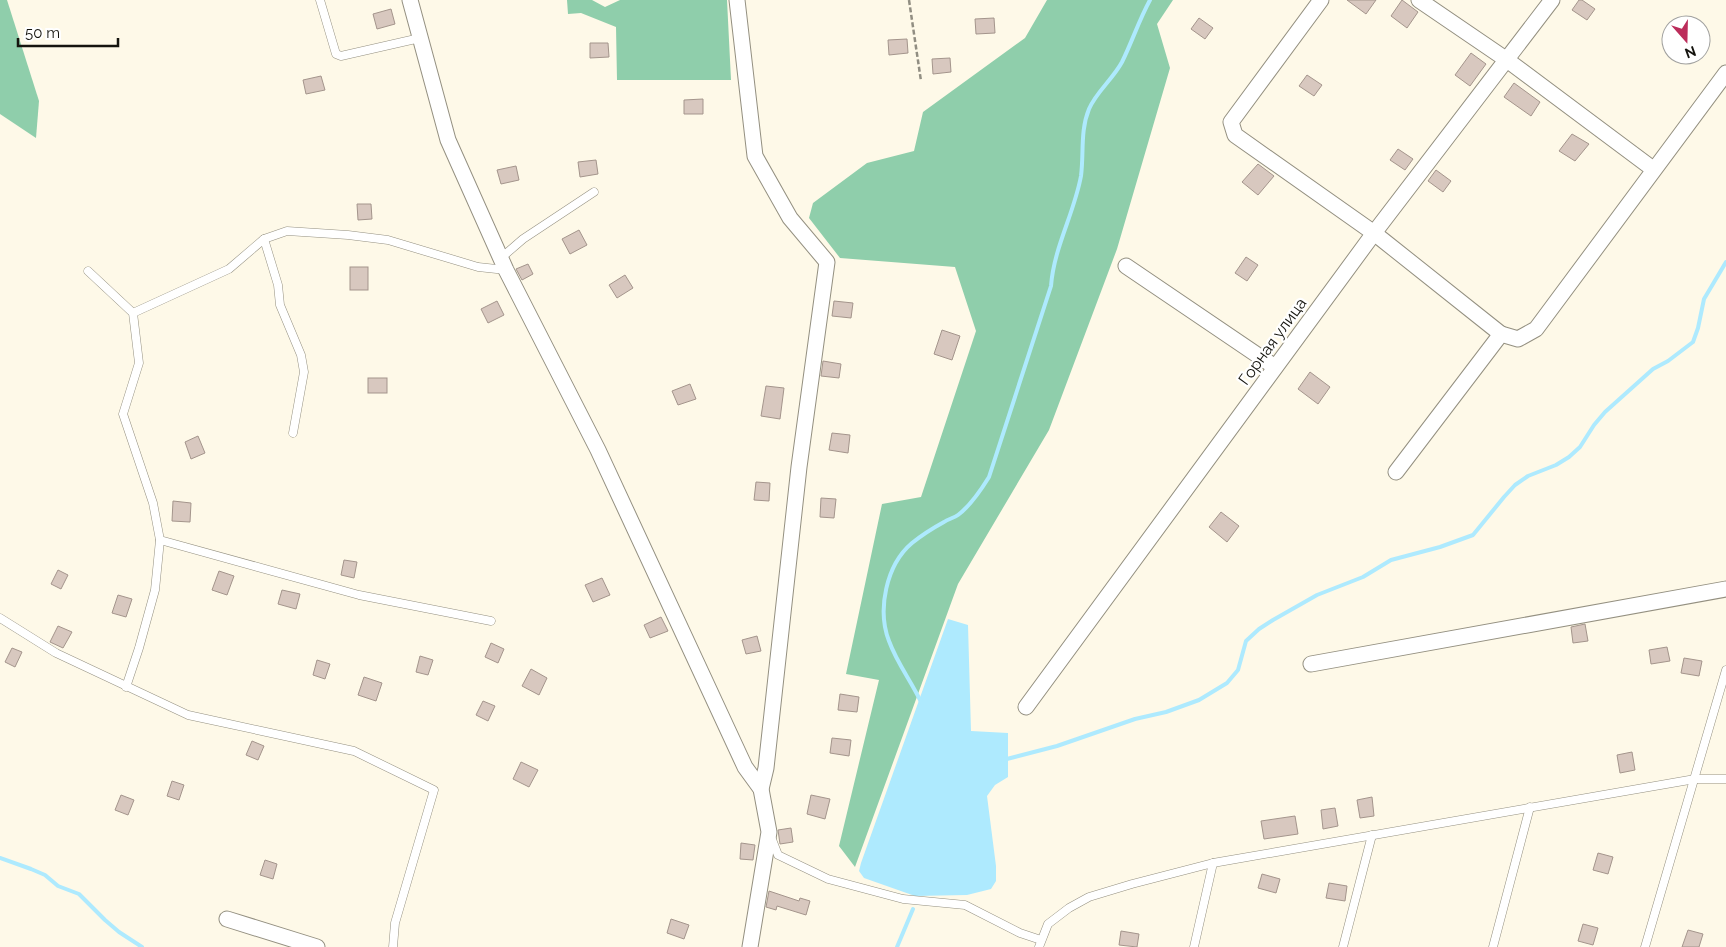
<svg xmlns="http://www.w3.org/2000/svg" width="1726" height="947" viewBox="0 0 1726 947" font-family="Raleway,sans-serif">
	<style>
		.forest { fill: #8fceab }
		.water { fill: #aeeafe }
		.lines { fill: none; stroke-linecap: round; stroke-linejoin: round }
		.stream { stroke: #aeeafe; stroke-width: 4 }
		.building { fill: #d8c8bf; stroke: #a4958c }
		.lane-casing { stroke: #949081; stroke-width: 9 }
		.street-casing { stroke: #949081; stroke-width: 17 }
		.path { stroke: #918e82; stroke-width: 2.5; stroke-dasharray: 5 2.5; stroke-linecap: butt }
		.lane { stroke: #fff; stroke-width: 8 }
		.street { stroke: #fff; stroke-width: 15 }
		.labels { text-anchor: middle; stroke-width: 4.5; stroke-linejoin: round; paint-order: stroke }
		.street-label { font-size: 16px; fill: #15140e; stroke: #fff }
	</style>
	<rect width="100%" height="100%" fill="#fef9e8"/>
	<g class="forest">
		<polygon points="0,0 7,0 39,101 36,138 0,114"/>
		<polygon points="567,0 592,0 605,7 620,0 727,0 731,80 617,80 616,27 581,13 568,14"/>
		<polygon points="1047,0 1173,0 1157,24 1170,68 1117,249 1049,430 958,584 855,867 839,846 879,680 846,674 882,504 921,497 976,331 955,267 840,258 809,218 813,203 867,163 914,151 923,112 1025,38"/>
	</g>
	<polygon class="water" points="948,619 968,625 971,731 1008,733 1008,777 995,785 987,796 996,866 996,881 991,889 967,895 915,896 864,878 859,871 861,863"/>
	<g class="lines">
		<g class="stream">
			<path d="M921 702C911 681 897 663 889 641 877 610 886 565 912 543 922 535 933 528 944 522 948 519 954 518 958 515 970 506 981 490 989 477L1051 286C1054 247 1074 214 1081 176 1084 153 1080 131 1089 109 1096 92 1113 79 1122 62 1132 42 1139 20 1150 0"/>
			<polyline points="1003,760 1057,746 1135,719 1166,712 1199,700 1227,683 1238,670 1246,641 1259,629 1273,620 1317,595 1363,577 1391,560 1440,547 1473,535 1504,497 1515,485 1528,476 1556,465 1569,457 1580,447 1594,425 1605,412 1653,369 1668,361 1693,342 1698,328 1704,299 1726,262"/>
			<polyline points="0,858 31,869 45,875 58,886 79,894 105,920 119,932 142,947"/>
			<polyline points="897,947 913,909"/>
		</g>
	</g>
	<g class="building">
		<polygon points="1347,0 1376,0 1366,14"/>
		<polygon points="1402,0 1418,12 1407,28 1391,16"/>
		<polygon points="1579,0 1582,0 1595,9 1587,20 1572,10"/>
		<polygon points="391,9 395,24 377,29 373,14"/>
		<polygon points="994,18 995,33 976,34 975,19"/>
		<polygon points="1199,18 1213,28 1205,39 1191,29"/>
		<polygon points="907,39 908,53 889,55 888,40"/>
		<polygon points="590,43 608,43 609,57 590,58"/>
		<polygon points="1471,53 1486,64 1470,86 1455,75"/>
		<polygon points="950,58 951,72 933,74 932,59"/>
		<polygon points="1307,75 1322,85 1314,96 1299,86"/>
		<polygon points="321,76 325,90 306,94 303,80"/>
		<polygon points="1514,83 1540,102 1531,116 1504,97"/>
		<polygon points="703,99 703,114 684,114 684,100"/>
		<polygon points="1572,134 1589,144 1575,161 1559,151"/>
		<polygon points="1398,149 1413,159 1405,170 1390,160"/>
		<polygon points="596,160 598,174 580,177 578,162"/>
		<polygon points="1258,164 1274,176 1258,195 1242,182"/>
		<polygon points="516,166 519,180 501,184 497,170"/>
		<polygon points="1436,170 1451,181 1443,192 1428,181"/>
		<polygon points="357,204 371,204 372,219 358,220"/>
		<polygon points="579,230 587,245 570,254 562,239"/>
		<polygon points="1246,257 1258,265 1247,281 1235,273"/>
		<polygon points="528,264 533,274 522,280 516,269"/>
		<rect x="350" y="267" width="18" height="23"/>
		<polygon points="625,275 633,288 617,298 609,285"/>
		<polygon points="497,301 504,315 488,323 481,309"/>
		<polygon points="834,301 853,303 851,318 832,316"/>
		<polygon points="942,330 960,336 952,360 934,354"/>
		<polygon points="823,361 841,364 839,378 821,376"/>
		<polygon points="1310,372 1330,387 1318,404 1298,389"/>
		<rect x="368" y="378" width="19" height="15"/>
		<polygon points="690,384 696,399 678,405 672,391"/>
		<polygon points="766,386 784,388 780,419 761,416"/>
		<polygon points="832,433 850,435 848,453 829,450"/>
		<polygon points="198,436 205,453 191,459 185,442"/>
		<polygon points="756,482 770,483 769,501 754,500"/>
		<polygon points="821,498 836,499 834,518 820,517"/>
		<polygon points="173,501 191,503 190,522 172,521"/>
		<polygon points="1221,512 1239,526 1227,542 1209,527"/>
		<polygon points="344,560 357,562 354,578 341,575"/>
		<polygon points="58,570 68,575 61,589 51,584"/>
		<polygon points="219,571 234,576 227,595 212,590"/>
		<polygon points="602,578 610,595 593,602 585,585"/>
		<polygon points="282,590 300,594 296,609 278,604"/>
		<polygon points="118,595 132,599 126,617 112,613"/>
		<polygon points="661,617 668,631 650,638 644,625"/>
		<polygon points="1585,624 1588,641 1573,643 1571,627"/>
		<polygon points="58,626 72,632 63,648 50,642"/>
		<polygon points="757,636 761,651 746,654 742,640"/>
		<polygon points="491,643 504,649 498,663 485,657"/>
		<polygon points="1667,647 1670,661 1651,664 1649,650"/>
		<polygon points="12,648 22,652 15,667 5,662"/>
		<polygon points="420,656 433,660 428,675 416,672"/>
		<polygon points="1684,658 1702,661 1699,676 1681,673"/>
		<polygon points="317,660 330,664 325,679 313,675"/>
		<polygon points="531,669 547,678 539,695 522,686"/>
		<polygon points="364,677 382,683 376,701 358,695"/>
		<polygon points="840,694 859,697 857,712 838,710"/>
		<polygon points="483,701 495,706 488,721 476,715"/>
		<polygon points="832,738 851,740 849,756 830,753"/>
		<polygon points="252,741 264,746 258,760 246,755"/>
		<polygon points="1632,752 1635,770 1620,773 1617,755"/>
		<polygon points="521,762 538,770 529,787 513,779"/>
		<polygon points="172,781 184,785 179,800 167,796"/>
		<polygon points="121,795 134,800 128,815 115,810"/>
		<polygon points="811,795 830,799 825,819 807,814"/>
		<polygon points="1372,797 1374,816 1360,818 1357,800"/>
		<polygon points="1335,808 1338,826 1323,829 1321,810"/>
		<polygon points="1295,816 1298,834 1264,839 1261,821"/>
		<polygon points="791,828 793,842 780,844 778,830"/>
		<polygon points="741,843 755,845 753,860 740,859"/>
		<polygon points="1598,853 1613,857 1608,874 1593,870"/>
		<polygon points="265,860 277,864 273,879 260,875"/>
		<polygon points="1262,874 1280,879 1276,893 1258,888"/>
		<polygon points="1329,883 1347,886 1345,901 1326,898"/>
		<polygon points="769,891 799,901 800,898 810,901 806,915 777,906 776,910 766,907"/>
		<polygon points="671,919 689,925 684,939 667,933"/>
		<polygon points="1583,924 1598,928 1593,945 1578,941"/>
		<polygon points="1688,930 1703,934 1699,947 1682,947"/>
		<polygon points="1121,931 1139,934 1137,947 1119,945"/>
	</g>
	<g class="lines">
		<g class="lane-casing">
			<g id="lane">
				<polyline points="320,0 336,54 341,56 420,38"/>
				<polyline points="264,239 278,285 280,305 301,355 304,372 293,433"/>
				<polyline points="501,258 523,239 594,192"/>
				<polyline points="88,271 133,313 139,363 123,414 153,503 160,540 155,590 139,648 126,687"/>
				<polyline points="133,313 229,269 264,239 287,231 348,235 388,240 478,267 506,270"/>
				<polyline points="160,540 359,595 491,621"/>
				<polyline points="0,618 56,653 188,715 354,751 434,790 395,923 393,947"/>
				<polyline points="771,837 778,855 828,879 903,899 965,905 1020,933 1041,940"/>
				<polyline points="1039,947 1048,924 1069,908 1089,897 1132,884 1213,863 1695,779 1726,779"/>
				<polyline points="1194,947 1213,863"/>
				<polyline points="1343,947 1372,835"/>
				<polyline points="1493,947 1530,807"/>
				<polyline points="1645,947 1726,670"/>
			</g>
		</g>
		<g class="street-casing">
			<g id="street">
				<polyline points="410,0 448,140 506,270 598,450 745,767 761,789"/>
				<polyline points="737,0 755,156 790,218 827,262 799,467 766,768 761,789 769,832 750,947"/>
				<polyline points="1321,0 1231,122 1235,135 1374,233 1501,334"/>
				<polyline points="1419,0 1507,60 1653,169"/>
				<polyline points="1126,266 1275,367"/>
				<polyline points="1396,472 1501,334 1518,339 1536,329 1726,73"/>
				<polyline points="1311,664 1726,589"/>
				<polyline points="1026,707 1374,233 1552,0"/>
				<polyline points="227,919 317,947"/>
			</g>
		</g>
		<polyline class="path" points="909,0 921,81"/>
		<use href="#lane" class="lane"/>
		<use href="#street" class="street"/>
	</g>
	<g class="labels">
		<g class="street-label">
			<text transform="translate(1272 341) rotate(-54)" y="6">Горная улица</text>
		</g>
	</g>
	<g transform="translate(1686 40) rotate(160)"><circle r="24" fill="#ffffff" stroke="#a1a19f"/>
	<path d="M0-4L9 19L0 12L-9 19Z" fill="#bc2d5b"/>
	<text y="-8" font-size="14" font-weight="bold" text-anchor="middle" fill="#15140e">N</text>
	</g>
	<path d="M18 38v8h100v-8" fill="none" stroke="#15140e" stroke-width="2.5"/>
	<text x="25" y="38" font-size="15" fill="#15140e" stroke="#ffffff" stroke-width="4" paint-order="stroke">50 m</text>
</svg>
